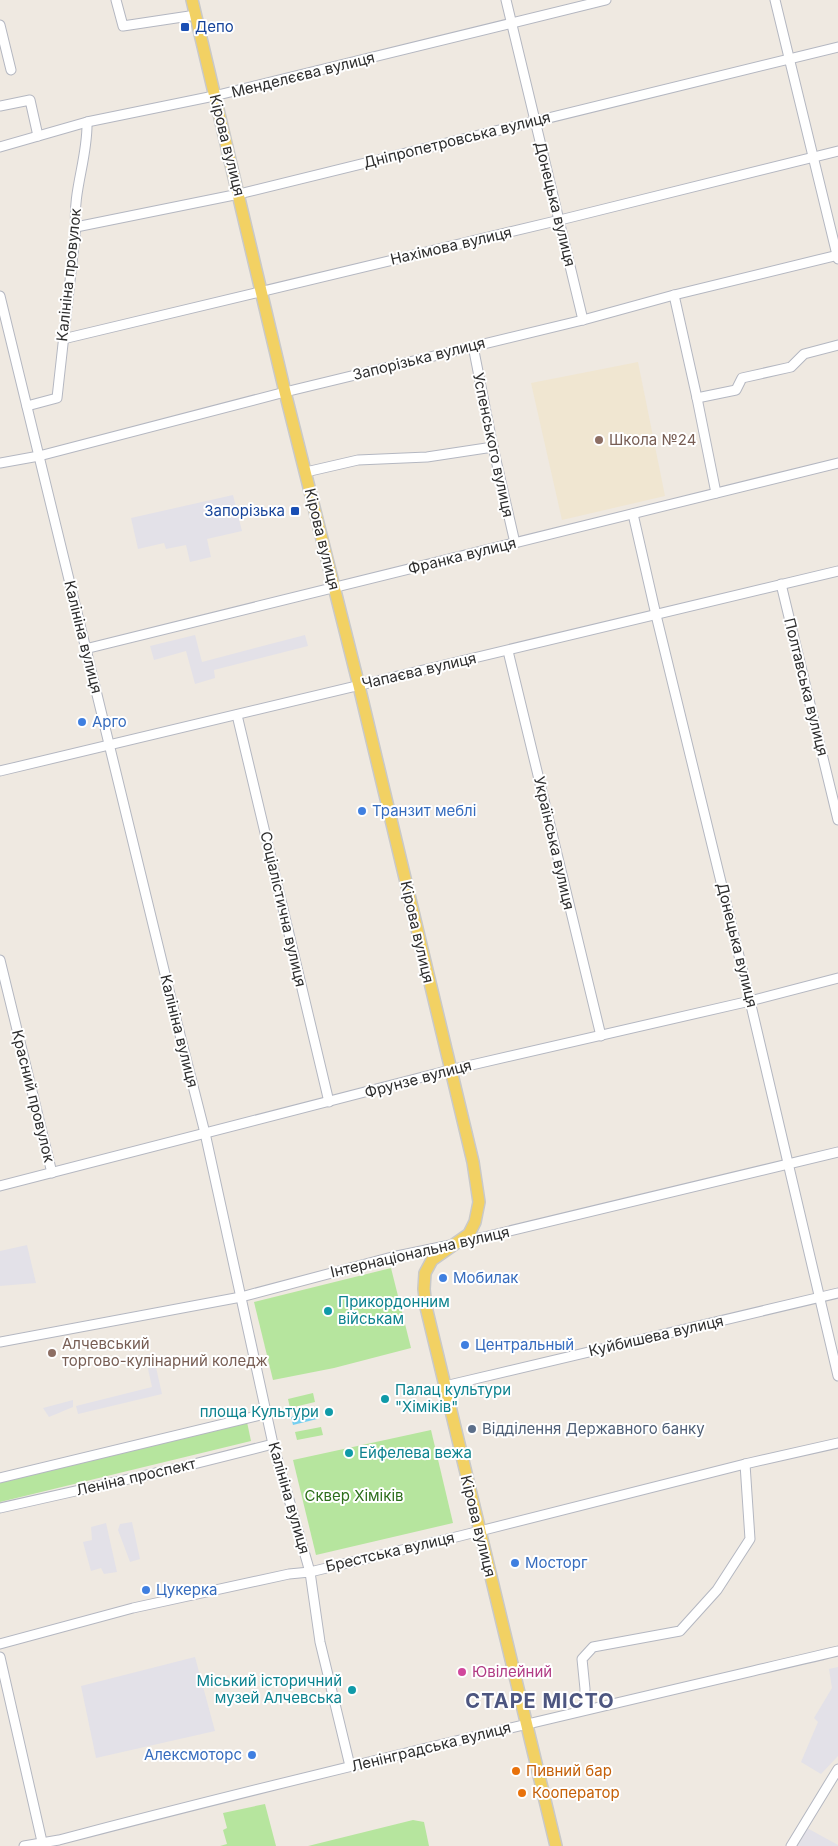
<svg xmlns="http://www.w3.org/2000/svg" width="838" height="1846" viewBox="0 0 838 1846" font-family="Inter,sans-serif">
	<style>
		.industrial { fill: #e3e1e8 }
		.education { fill: #f0e6d1 }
		.green { fill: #b6e59e }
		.water { fill: #75cff0 }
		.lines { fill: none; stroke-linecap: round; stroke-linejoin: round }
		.minor-casing { stroke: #b4b7c1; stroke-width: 11 }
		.major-casing { stroke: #c9c9c9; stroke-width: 14 }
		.minor { stroke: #fff; stroke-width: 9 }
		.major { stroke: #f2d163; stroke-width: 11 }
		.transit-dot { fill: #1a4fb4; stroke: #fff; stroke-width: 2 }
		.education-dot { fill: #8d6e63; stroke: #fff; stroke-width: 2 }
		.shop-dot { fill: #3f7fe0; stroke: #fff; stroke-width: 2 }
		.culture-dot { fill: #0f9aa8; stroke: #fff; stroke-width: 2 }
		.service-dot { fill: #5c6f8a; stroke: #fff; stroke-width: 2 }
		.hotel-dot { fill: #d1479c; stroke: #fff; stroke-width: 2 }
		.food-dot { fill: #e8710a; stroke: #fff; stroke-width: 2 }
		.labels { text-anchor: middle; stroke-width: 4; stroke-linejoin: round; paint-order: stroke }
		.transit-label { font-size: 15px; fill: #164399; stroke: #fff; text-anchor: start }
		.street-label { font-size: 15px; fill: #2e2e2e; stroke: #fff }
		.education-label { font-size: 15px; fill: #785e54; stroke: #fff; text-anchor: start }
		.shop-label { font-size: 15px; fill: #366cbe; stroke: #fff; text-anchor: start }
		.culture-label { font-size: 15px; fill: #0d838f; stroke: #fff; text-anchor: start }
		.service-label { font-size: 15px; fill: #4e5e75; stroke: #fff; text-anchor: start }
		.park-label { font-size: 15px; fill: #2c6e1b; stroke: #fff }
		.hotel-label { font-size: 15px; fill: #b23c85; stroke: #fff; text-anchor: start }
		.food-label { font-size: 15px; fill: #c56008; stroke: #fff; text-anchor: start }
		.district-label { font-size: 20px; font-weight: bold; letter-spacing: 1px; fill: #4d5680; stroke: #fff }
	</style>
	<rect width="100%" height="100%" fill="#efe9e1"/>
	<g class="industrial">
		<polygon points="233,495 242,531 207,539 211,557 190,562 186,545 166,549 164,543 138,549 131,518"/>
		<polygon points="195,635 202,662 305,635 308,646 214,670 215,678 195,684 186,651 154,660 150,646"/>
		<polygon points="27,1245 36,1283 0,1286 0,1251"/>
		<polygon points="153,1354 162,1394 78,1414 76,1406 152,1387 145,1355"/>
		<polygon points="73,1400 73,1407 49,1417 43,1408"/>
		<polygon points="132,1522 140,1559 130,1562 118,1530 120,1524"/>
		<polygon points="106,1523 117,1572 104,1574 101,1568 91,1571 83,1542 92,1540 91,1527"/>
		<polygon points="195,1657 215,1731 96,1758 81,1686"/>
		<polygon points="838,1667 838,1756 821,1774 801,1762 818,1722 814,1718 832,1688 829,1669"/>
		<polygon points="807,1828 838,1845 838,1846 796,1846"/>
	</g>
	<polygon class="education" points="638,362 665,496 562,520 531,383"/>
	<g class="green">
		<polygon points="391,1268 411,1348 334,1368 273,1380 254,1302"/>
		<polygon points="313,1393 315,1402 290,1408 288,1399"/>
		<polygon points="247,1422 251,1441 0,1502 0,1482"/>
		<polygon points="321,1427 323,1435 297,1440 295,1432"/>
		<polygon points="431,1430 453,1523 316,1555 293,1460"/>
		<polygon points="265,1804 276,1846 220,1846 227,1844 223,1830 227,1828 223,1813"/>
		<polygon points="413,1820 424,1822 429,1846 308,1846"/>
	</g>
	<polygon class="water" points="315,1411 317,1419 293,1425 291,1417"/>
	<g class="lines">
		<g class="minor-casing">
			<g id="minor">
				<polyline points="116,0 123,26 196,15"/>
				<polyline points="506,0 583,320"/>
				<polyline points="775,0 838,259"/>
				<polyline points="0,25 11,70"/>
				<polyline points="0,106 30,100 38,136"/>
				<polyline points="0,147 87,122 214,96 606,0"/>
				<polyline points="76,227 239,194 838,47"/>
				<polyline points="674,295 697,398 716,493"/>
				<polyline points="0,296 175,1015 205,1133 273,1444 310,1572 320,1642 350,1766"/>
				<polyline points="63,339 560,220 838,151"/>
				<polyline points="473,346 493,447 515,543"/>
				<polyline points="697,398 736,390 742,378 791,367 804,354 838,345"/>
				<path d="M27 406 57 398 76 227C72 192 88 158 87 122"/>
				<polyline points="0,463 39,456 285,392 583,320 674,295 838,255"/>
				<polyline points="306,472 358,460 427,457 493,447"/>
				<polyline points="633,514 656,615 750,1001 838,1376"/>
				<polyline points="781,584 838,820"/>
				<polyline points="85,649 838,463"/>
				<polyline points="508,651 601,1036"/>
				<polyline points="237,715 329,1102"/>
				<polyline points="0,771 838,571"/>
				<polyline points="0,960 52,1173"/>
				<polyline points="0,1186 450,1070 750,1001 838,978"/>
				<polyline points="0,1342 241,1297 392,1257 455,1244 838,1152"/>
				<polyline points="445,1386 838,1293"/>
				<polyline points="0,1478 265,1414"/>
				<polyline points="0,1508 182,1467 273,1444"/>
				<polyline points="0,1644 133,1608 289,1574 310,1572 460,1536 745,1464 838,1443"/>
				<polyline points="0,1657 43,1846"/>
				<polyline points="584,1710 585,1689 582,1659 593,1647 680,1631 717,1590 750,1539 745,1464"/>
				<path d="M24 1846 59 1840C318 1772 578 1712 838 1651"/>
				<polyline points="791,1846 838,1769"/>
			</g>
		</g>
		<g class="major-casing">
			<polyline id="major" points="192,0 285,392 359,686 473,1162 479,1202 475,1222 469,1234 432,1260 425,1273 424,1289 426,1307 556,1846"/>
		</g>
		<use href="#minor" class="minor"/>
		<use href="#major" class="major"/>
	</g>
	<g class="transit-dot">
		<rect x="180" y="22" width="10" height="10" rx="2.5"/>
		<rect x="290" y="506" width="10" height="10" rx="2.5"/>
	</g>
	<g class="education-dot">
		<circle cx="599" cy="440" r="5"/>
		<circle cx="52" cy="1353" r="5"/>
	</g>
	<g class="shop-dot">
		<circle cx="82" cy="722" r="5"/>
		<circle cx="362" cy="811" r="5"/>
		<circle cx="443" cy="1278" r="5"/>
		<circle cx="465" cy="1345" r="5"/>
		<circle cx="515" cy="1563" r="5"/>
		<circle cx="146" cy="1590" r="5"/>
		<circle cx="252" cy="1755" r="5"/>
	</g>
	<g class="culture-dot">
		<circle cx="328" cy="1311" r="5"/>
		<circle cx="385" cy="1399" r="5"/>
		<circle cx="329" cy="1412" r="5"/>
		<circle cx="349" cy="1453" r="5"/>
		<circle cx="352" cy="1690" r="5"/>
	</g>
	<circle class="service-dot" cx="472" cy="1429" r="5"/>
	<circle class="hotel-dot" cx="462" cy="1672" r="5"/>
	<g class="food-dot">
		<circle cx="516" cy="1771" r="5"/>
		<circle cx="522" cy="1793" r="5"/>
	</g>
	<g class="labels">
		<g class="transit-label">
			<text x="195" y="32">Депо</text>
			<text x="285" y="516" text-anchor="end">Запорізька</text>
		</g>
		<g class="street-label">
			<text transform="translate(303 75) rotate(-14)" y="5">Менделєєва вулиця</text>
			<text transform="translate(457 140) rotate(-14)" y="5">Дніпропетровська вулиця</text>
			<text transform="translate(227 145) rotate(76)" y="5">Кірова вулиця</text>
			<text transform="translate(555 204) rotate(76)" y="5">Донецька вулиця</text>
			<text transform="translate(451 246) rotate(-13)" y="5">Нахімова вулиця</text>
			<text transform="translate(69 275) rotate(-84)" y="5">Калініна провулок</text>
			<text transform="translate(419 359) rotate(-14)" y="5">Запорізька вулиця</text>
			<text transform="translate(493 445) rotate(78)" y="5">Успенського вулиця</text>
			<text transform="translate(322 539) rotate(76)" y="5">Кірова вулиця</text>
			<text transform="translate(462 556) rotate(-14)" y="5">Франка вулиця</text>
			<text transform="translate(83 637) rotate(76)" y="5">Калініна вулиця</text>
			<text transform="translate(419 671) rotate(-13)" y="5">Чапаєва вулиця</text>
			<text transform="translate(806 687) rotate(76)" y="5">Полтавська вулиця</text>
			<text transform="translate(554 843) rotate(77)" y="5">Українська вулиця</text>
			<text transform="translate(283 909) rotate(77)" y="5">Соціалістична вулиця</text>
			<text transform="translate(417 932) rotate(77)" y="5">Кірова вулиця</text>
			<text transform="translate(737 945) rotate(76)" y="5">Донецька вулиця</text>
			<text transform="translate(179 1031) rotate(76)" y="5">Калініна вулиця</text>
			<text transform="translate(418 1079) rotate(-15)" y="5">Фрунзе вулиця</text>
			<text transform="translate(33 1096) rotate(76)" y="5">Красний провулок</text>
			<text transform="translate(420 1252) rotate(-13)" y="5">Інтернаціональна вулиця</text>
			<text transform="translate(656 1336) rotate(-13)" y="5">Куйбишева вулиця</text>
			<text transform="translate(136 1477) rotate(-13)" y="5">Леніна проспект</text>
			<text transform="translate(289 1498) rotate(74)" y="5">Калініна вулиця</text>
			<text transform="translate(478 1526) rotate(76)" y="5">Кірова вулиця</text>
			<text transform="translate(390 1552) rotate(-13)" y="5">Брестська вулиця</text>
			<text transform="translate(431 1747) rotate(-14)" y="5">Ленінградська вулиця</text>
		</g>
		<g class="education-label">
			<text x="609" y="445">Школа №24</text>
			<text x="62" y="1349">Алчевський<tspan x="62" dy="17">торгово-кулінарний коледж</tspan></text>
		</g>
		<g class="shop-label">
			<text x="92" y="727">Арго</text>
			<text x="372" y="816">Транзит меблі</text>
			<text x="453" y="1283">Мобилак</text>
			<text x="475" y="1350">Центральный</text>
			<text x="525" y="1568">Мосторг</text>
			<text x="156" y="1595">Цукерка</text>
			<text x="242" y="1760" text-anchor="end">Алексмоторс</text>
		</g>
		<g class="culture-label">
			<text x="338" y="1307">Прикордонним<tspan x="338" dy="17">військам</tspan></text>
			<text x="395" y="1395">Палац культури<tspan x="395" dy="17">"Хіміків"</tspan></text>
			<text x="319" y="1417" text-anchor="end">площа Культури</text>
			<text x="359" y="1458">Ейфелева вежа</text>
			<text x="342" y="1686" text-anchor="end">Міський історичний<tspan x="342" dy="17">музей Алчевська</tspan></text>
		</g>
		<g class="service-label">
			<text x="482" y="1434">Відділення Державного банку</text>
		</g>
		<g class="park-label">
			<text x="354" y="1501">Сквер Хіміків</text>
		</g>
		<g class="hotel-label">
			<text x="472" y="1677">Ювілейний</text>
		</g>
		<g class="food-label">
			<text x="526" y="1776">Пивний бар</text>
			<text x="532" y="1798">Кооператор</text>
		</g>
		<g class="district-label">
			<text x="540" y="1708">СТАРЕ МІСТО</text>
		</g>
	</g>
</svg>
